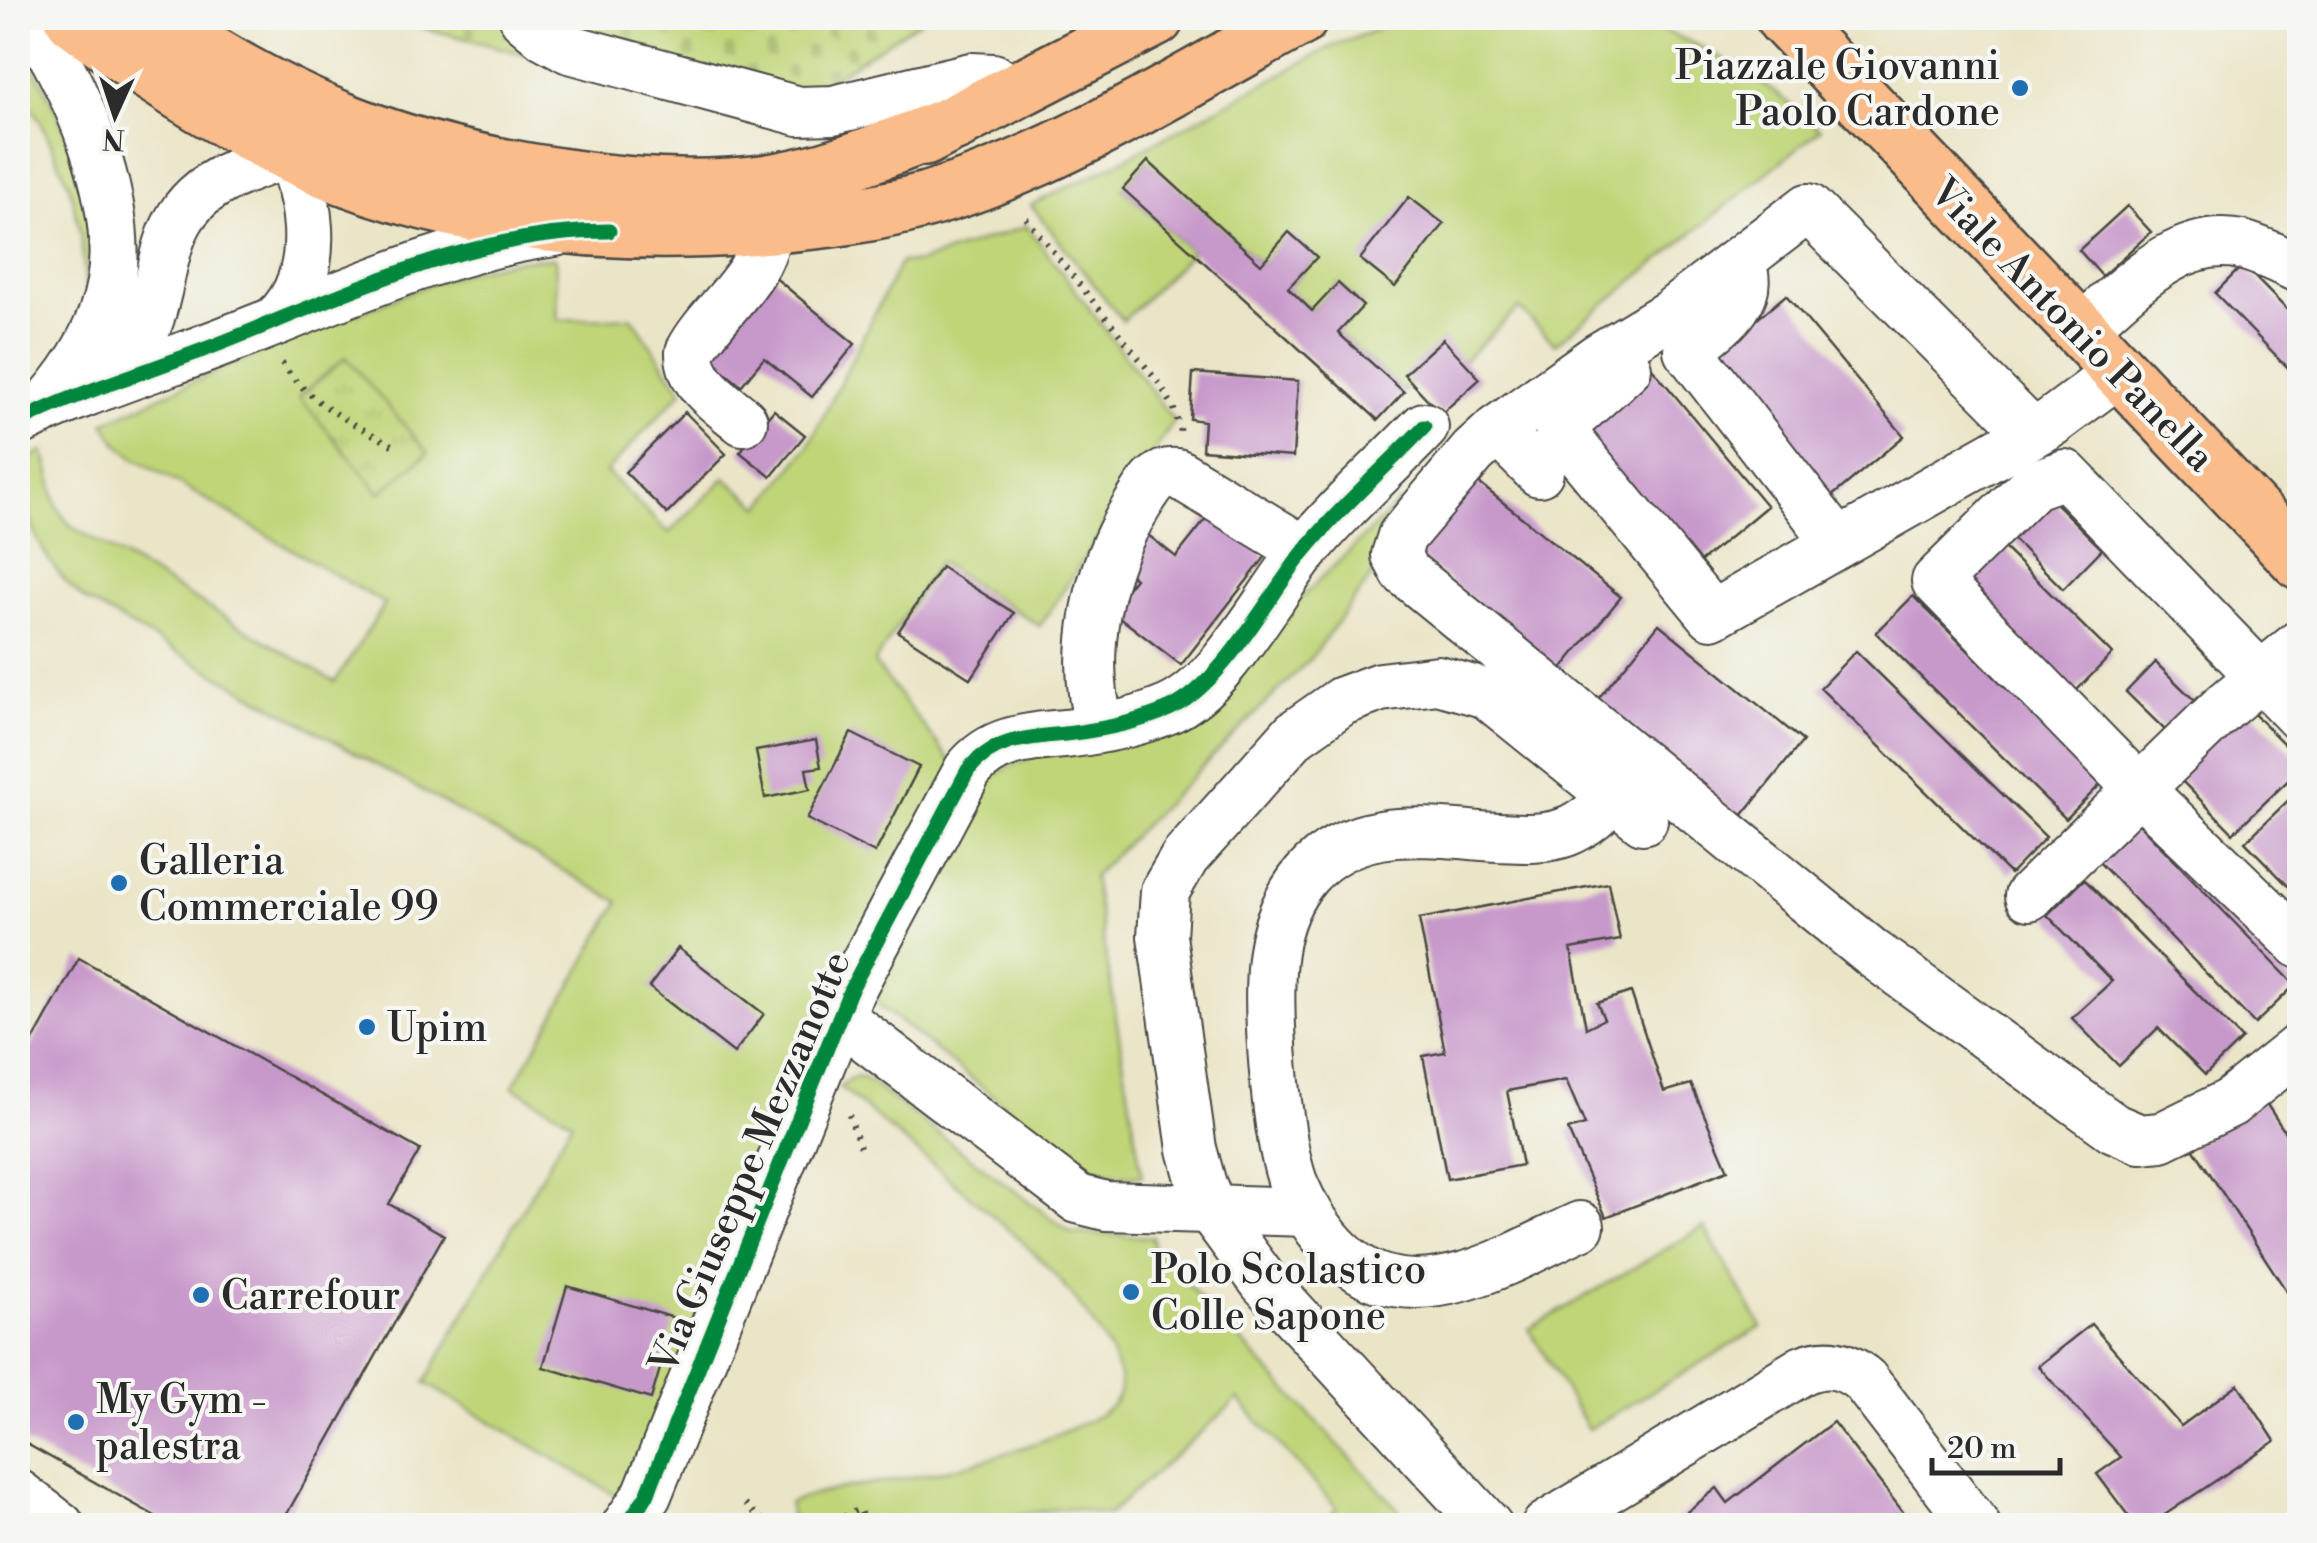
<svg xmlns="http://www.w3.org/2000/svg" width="2317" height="1543" viewBox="0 0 2317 1543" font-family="'Libre Bodoni',serif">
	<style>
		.grass { fill: #c0d578; stroke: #768052; stroke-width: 2.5 }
		.cemetery { fill: url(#cemetery-stones); stroke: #768052; stroke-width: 2.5 }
		.park { fill: url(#park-tufts); stroke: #768052; stroke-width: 2.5 }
		.building { fill: #c798ca }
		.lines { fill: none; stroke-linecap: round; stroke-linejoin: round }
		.minor-casing { stroke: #484743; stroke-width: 52 }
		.major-casing { stroke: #484743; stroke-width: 60 }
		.path { stroke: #484743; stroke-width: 6; stroke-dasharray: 2.5 8; stroke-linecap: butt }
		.minor { stroke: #fff; stroke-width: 48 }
		.major { stroke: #f9bc8a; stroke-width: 55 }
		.cycleway-casing { stroke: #f6f6f2; stroke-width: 21 }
		.cycleway { stroke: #00873e; stroke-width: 15 }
		.poi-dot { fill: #1f6fb2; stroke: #f6f6f2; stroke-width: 4 }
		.labels { text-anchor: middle; stroke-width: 8; stroke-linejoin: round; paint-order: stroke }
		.poi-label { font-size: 40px; fill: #2b2b2b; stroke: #f6f6f2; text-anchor: start }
		.street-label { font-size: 40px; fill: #2b2b2b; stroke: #f6f6f2 }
	</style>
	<defs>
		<pattern id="cemetery-stones" width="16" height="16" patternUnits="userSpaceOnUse" patternTransform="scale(2.5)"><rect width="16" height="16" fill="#c0d578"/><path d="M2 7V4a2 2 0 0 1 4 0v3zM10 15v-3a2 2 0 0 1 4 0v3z" fill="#a5b768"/></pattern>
		<pattern id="park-tufts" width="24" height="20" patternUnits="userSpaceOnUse" patternTransform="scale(2.5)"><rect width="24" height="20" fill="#c0d578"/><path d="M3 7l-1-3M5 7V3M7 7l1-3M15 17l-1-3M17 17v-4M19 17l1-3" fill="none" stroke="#a5b768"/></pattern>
	</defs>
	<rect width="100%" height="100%" fill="#f6f6f2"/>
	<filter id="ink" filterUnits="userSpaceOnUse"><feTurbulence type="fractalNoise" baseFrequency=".01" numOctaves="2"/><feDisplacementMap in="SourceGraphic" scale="20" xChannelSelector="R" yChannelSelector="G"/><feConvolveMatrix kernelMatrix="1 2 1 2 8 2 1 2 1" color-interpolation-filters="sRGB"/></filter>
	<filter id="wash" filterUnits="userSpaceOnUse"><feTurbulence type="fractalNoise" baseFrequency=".0048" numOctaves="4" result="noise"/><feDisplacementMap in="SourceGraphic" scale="40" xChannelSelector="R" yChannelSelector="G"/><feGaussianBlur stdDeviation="2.25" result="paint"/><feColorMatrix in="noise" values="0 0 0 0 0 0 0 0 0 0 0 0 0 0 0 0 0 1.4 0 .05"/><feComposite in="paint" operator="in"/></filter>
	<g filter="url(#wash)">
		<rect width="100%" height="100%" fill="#ebe5c8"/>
		<g class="grass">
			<path d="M1407 18H1620C1697 36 1762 76 1820 130L1555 344 1519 308 1463 361 1412 383 1404 392 1338 333 1362 305 1338 283 1312 311 1288 288 1316 258 1261 264 1147 162 1123 189 1192 252 1123 321 1031 205 1121 161 1331 47Z"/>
			<path d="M18 47C65 103 100 217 86 289L80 232 69 184 41 122 18 86Z"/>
			<path d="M1027 226 1174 421 1040 626 939 562 874 663 954 765 626 1501 425 1383 572 1121 513 1087 619 902 85 600C43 564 13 510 34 455L43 452C58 480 44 502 74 528L335 682 385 604 133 457 118 444 104 423C185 384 267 349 350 316 413 291 485 257 555 258L558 320 632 317 682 391 606 472 669 533 725 478 761 507 808 447 900 263 920 262Z"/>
			<path d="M1399 503 1377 569 1310 659 1093 876 1142 1176C1113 1176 1091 1171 1066 1154L879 1005 872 979 983 780 1264 641 1300 599Z"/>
			<path d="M854 1077 864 1078 1071 1233 1152 1237 1153 1247 1413 1525H1321L1337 1508 1238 1399 1108 1515 1069 1508 1020 1514 981 1525H791L789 1503C828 1488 867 1486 908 1478 962 1468 1017 1452 1068 1430 1083 1423 1110 1413 1118 1396 1133 1363 1060 1278 1037 1256 974 1196 905 1143 840 1087Z"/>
			<polygon points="1704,1227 1762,1327 1588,1429 1529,1329"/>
		</g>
		<polygon class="cemetery" points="386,18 924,18 805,96 678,94"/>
		<polygon class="park" points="346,357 428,453 380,493 299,397"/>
		<g id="blocks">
			<g class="building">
				<polygon points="1148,161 1261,264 1289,232 1317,257 1288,288 1312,311 1338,283 1363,306 1338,333 1404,392 1378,420 1123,189"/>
				<polygon points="1409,197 1444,224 1395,287 1360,259"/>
				<polygon points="2127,206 2151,232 2102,276 2079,250"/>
				<polygon points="2243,265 2300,323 2300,380 2215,293"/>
				<polygon points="767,271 855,344 812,397 764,358 741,386 700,352"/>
				<polygon points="1786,295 1904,436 1831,497 1713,356"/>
				<polygon points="1443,339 1480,379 1441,414 1404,374"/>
				<polygon points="1652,368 1767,506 1694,567 1579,428"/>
				<polygon points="1193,373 1298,381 1293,457 1202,450 1204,421 1190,419"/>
				<polygon points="774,410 805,435 771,477 740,452"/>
				<polygon points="685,412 726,454 667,514 625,472"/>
				<polygon points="1475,480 1621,597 1560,671 1415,553"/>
				<polygon points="2047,495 2102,549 2063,589 2008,534"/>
				<polygon points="1211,513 1266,556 1181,665 1110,610 1135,578 1116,564 1143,531 1176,557"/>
				<polygon points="1996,540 2112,654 2074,693 1959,579"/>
				<polygon points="941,567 1014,613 971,679 898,632"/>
				<polygon points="1913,596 2102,783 2066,819 1876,633"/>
				<polygon points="1659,624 1803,741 1741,817 1597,700"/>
				<polygon points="1856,651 2046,837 2010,874 1820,688"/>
				<polygon points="2155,662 2196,702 2167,732 2126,692"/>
				<polygon points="2247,707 2300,760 2300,769 2233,833 2176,775"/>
				<polygon points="851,733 919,767 875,853 807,819"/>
				<polygon points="816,740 821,767 806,769 810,789 765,798 756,751"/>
				<polygon points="2300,789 2300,898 2245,842"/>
				<polygon points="2138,823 2295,985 2255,1024 2098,861"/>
				<polygon points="2084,879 2242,1039 2205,1075 2158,1028 2119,1066 2072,1018 2112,981 2047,915"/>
				<polygon points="1608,883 1620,940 1571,949 1586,1028 1604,1019 1597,1003 1631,992 1664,1092 1691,1084 1728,1170 1606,1217 1568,1130 1585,1125 1566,1080 1507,1091 1522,1165 1447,1179 1423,1056 1445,1052 1419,919"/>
				<polygon points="678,948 764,1014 734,1053 649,987"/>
				<polygon points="79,958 420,1150 389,1204 444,1235 280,1526 173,1526 18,1439 18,1068"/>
				<polygon points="2264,1100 2300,1155 2300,1312 2192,1146"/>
				<polygon points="567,1286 675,1318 651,1399 543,1367"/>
				<polygon points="2091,1324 2181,1426 2238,1384 2275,1441 2148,1526 2136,1526 2097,1474 2121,1457 2038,1366"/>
				<polygon points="1833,1422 1914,1526 1669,1526 1717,1488 1728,1503"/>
			</g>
		</g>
	</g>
	<g filter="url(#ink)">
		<use href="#blocks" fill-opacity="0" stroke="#484743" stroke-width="2.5"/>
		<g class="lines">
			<g class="minor-casing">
				<g id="minor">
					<path d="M29 18C76 81 125 203 111 283 103 328 77 370 47 404"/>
					<polyline points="524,18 544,35 570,49 799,111 833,110 971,77 993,78 1014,92"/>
					<path d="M275 131C311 181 327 276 275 321"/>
					<path d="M1740 262C1759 302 1714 328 1688 350L1838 543"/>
					<path d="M2080 330C2124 293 2177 231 2241 245 2261 250 2281 260 2300 269"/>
					<polyline points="1627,368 1559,429 1712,615 2052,422 2119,372"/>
					<path d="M96 384C114 373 130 361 140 342 174 272 149 207 241 171 265 161 289 152 315 151"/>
					<path d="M743 421C722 403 689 383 690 352 709 314 765 275 766 231 766 218 761 204 758 192"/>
					<path d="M18 422C86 388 159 367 230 339 336 299 442 247 555 232"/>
					<polyline points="1497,430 1539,472"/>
					<polyline points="2032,433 1808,208 1670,314 1599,357 1497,430 1473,452 1402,536 1396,555 1405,572 1872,953 2114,1128 2140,1139 2161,1137 2230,1103 2300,1047"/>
					<polyline points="2300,717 2065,474 2033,485 1936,581 2138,788 2300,944"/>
					<path d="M1100 728C1079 654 1097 568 1138 504 1148 489 1156 470 1177 473L1305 551"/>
					<polyline points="2029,896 2224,707 2300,644"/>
					<polyline points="839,1017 1078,1199 1106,1206 1308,1212"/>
					<path d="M1580 1226C1521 1252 1446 1301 1379 1278 1341 1265 1309 1221 1294 1185 1276 1140 1265 1000 1273 951 1277 924 1288 896 1306 875 1356 818 1430 833 1498 837 1521 838 1544 840 1566 832 1585 825 1600 810 1614 796"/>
					<polyline points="18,1494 60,1526"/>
					<path d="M626 1526 647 1495 850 991 968 770C996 736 1033 738 1073 733 1105 729 1139 722 1169 709 1221 686 1266 600 1302 554 1338 509 1384 469 1424 427"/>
					<polyline points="1488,1526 1264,1282 1216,1217 1202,1185 1192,1149 1162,936 1165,891 1185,857 1295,734 1342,701 1380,687 1438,680 1487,694 1643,820"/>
					<path d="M1546 1526 1803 1370C1827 1360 1846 1364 1865 1381L1976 1526"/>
				</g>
			</g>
			<g class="major-casing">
				<g id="major">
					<path d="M73 18C140 69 215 117 291 154 429 221 597 238 748 227 816 222 885 215 949 193 1073 152 1186 80 1300 18"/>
					<path d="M154 18C292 109 401 154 566 177 631 187 697 191 762 183 830 174 894 146 957 122"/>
					<polyline points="1784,18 2300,561"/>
					<polyline points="924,138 1156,18"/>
				</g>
			</g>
			<g class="path">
				<polyline points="1026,218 1158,382 1173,406 1181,432"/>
				<path d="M282 363C309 404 354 424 396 447"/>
				<polyline points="849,1115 860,1147"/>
				<polyline points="745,1504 769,1526"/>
				<polyline points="825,1526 859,1509 867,1526"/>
			</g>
			<use href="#minor" class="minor"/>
			<use href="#major" class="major"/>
			<g class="cycleway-casing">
				<g id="cycleway">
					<path d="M18 422C82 390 150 371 216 345 345 295 469 231 609 231"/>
					<path d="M626 1526 647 1495 850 991 968 770C996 736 1033 738 1073 733 1105 729 1139 722 1169 709 1221 686 1266 600 1302 554 1338 509 1384 469 1424 427"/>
				</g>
			</g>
			<use href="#cycleway" class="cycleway"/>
		</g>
	</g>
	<g class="poi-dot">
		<circle cx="2020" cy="88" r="10"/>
		<circle cx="119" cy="883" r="10"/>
		<circle cx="367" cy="1027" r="10"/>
		<circle cx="1131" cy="1292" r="10"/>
		<circle cx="201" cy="1295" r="10"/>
		<circle cx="76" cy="1422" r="10"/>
	</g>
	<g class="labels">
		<g class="poi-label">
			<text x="2000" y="79" text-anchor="end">Piazzale Giovanni<tspan x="2000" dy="46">Paolo Cardone</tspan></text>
			<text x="139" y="874">Galleria<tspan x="139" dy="46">Commerciale 99</tspan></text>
			<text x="387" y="1041">Upim</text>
			<text x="1151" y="1283">Polo Scolastico<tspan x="1151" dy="46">Colle Sapone</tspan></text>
			<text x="221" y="1309">Carrefour</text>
			<text x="96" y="1413">My Gym -<tspan x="96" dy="46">palestra</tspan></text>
		</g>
		<g class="street-label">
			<text transform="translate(2073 324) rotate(46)" y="14">Viale Antonio Panella</text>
			<text transform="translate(749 1162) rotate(-67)" y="14">Via Giuseppe Mezzanotte</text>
		</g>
	</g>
	<rect width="2317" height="1543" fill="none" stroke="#f6f6f2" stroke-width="60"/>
	<g transform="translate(115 115) rotate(183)" stroke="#f6f6f2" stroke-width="8" paint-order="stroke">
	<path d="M0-8L18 38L0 25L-18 38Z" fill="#2b2b2b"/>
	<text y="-15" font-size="28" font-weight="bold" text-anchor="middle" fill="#2b2b2b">N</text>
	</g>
	<path d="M1932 1458v15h128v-15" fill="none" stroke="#2b2b2b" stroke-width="5"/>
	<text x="1947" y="1458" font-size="30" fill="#2b2b2b" stroke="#f6f6f2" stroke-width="8" paint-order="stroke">20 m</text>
</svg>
